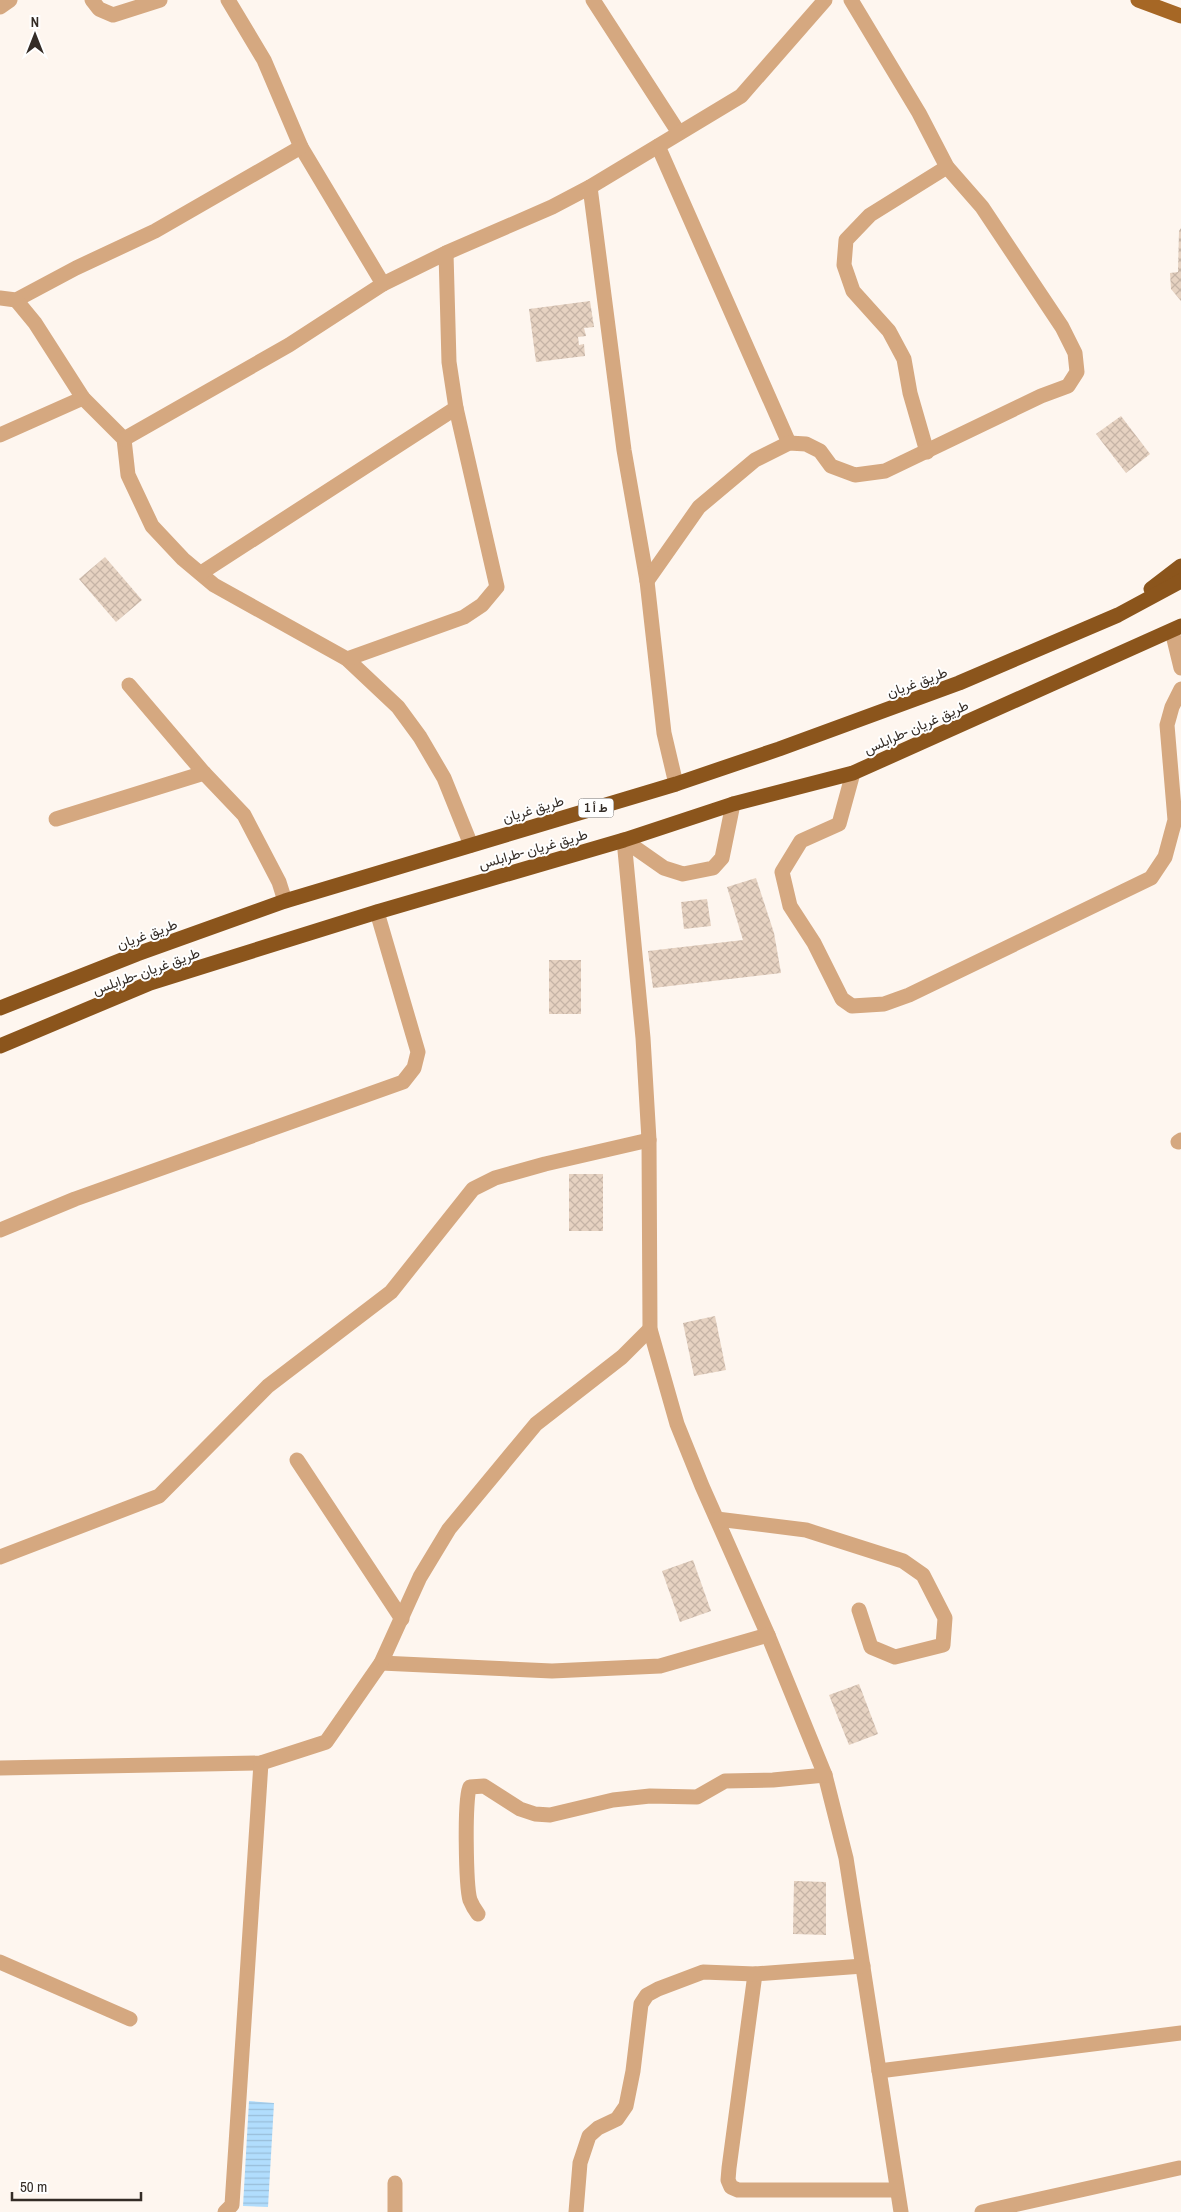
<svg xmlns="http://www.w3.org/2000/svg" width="1181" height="2212" viewBox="0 0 1181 2212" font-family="'Archivo Narrow',Vazirmatn,sans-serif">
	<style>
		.water { fill: url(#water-rules) }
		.building { fill: url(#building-cross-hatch) }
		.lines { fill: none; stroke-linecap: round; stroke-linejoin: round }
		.minor { stroke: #d5a880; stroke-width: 15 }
		.major { stroke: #a66725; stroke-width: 15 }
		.highway { stroke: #8b551c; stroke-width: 15 }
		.labels { text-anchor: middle; stroke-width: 4; stroke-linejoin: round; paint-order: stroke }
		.shield { fill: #fff; stroke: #716b67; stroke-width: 1 }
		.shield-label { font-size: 12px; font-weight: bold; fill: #342c26 }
		.street-label { font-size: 14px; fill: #342c26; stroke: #fff }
	</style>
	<defs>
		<pattern id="water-rules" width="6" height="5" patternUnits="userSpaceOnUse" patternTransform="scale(1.25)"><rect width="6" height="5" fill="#b1ddfd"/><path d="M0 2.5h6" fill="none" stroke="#99bed9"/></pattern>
		<pattern id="building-cross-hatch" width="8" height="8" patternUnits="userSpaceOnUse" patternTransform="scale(1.25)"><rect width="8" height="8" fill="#e6d2c1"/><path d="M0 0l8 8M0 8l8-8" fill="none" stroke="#c6b4a6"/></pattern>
	</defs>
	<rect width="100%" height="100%" fill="#fef6ef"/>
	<polygon class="water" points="249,2101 274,2103 268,2207 243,2206"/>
	<g class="building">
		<polygon points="1181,228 1181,301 1171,289 1170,273 1178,272 1179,231"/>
		<polygon points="590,301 594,327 584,328 586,336 578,337 579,345 584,344 585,356 536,362 529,309"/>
		<polygon points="1121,416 1150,454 1126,473 1096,434"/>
		<polygon points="105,557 142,600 116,622 79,579"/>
		<polygon points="756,878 774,933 781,973 653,988 648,951 743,940 727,887"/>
		<polygon points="707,899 711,926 684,929 681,902"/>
		<rect x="549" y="960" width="32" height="54"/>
		<rect x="569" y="1174" width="34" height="57"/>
		<polygon points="715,1316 726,1370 694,1376 683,1323"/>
		<polygon points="693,1560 711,1611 680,1622 662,1571"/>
		<polygon points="859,1684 878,1734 849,1745 829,1695"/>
		<polygon points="794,1881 826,1882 826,1935 793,1934"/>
	</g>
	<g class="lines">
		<g class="minor">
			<polyline points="92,0 99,9 113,15 160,0"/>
			<polyline points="228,0 264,60 301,147 383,284"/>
			<polyline points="593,0 679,133"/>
			<polyline points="0,7 10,0"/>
			<polyline points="658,146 789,443"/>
			<polyline points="590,187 624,450 647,581 664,733 676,784"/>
			<polyline points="0,298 16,300 76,268 155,231 301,147"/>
			<polyline points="16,300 35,323 83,398 124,439 128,475 152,526 183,559 214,585 347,659 398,707 420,737 444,778 471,845"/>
			<polyline points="0,435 83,398"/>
			<polyline points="124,439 289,345 383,284 446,253 552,207 590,187 741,96 825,0"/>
			<polyline points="927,452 910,393 904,359 889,331 853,291 844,265 846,240 870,215 947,167"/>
			<polyline points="201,573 456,408"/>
			<polyline points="647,581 699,507 755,460 789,443 806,444 820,451 831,466 855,475 885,471 1041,396 1068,386 1077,372 1075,353 1062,327 982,207 947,167 919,113 851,0"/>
			<polyline points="1172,631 1181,668"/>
			<polyline points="347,659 464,617 482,605 497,587 456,408 449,362 446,253"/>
			<polyline points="129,685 204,773 244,815 279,882 285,901"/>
			<polyline points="853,773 839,824 801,841 782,872 790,906 814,943 842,999 852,1006 884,1004 909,995 1151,878 1165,857 1175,820 1167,725 1172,707 1181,689"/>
			<polyline points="56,819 204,773"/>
			<polyline points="624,840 643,1038 649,1140 650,1329 677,1424 702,1486 768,1635 825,1775 846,1858 901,2212"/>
			<polyline points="624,840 664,868 683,874 713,868 722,858 733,804"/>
			<polyline points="1178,1142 1181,1140"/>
			<polyline points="0,1230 75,1199 403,1082 414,1068 418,1052 377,912"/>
			<polyline points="297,1460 402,1619"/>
			<polyline points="717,1519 806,1530 903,1561 923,1575 945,1618 943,1645 895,1657 871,1647 859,1610"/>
			<polyline points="0,1557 159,1496 268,1386 391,1292 473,1189 495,1178 545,1164 649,1140"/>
			<polyline points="381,1663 552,1671 660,1666 768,1635"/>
			<polyline points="0,1768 261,1763 326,1742 381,1663 420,1577 449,1529 536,1424 622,1357 650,1329"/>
			<path d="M478 1914C475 1910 472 1905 470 1900 466 1887 464 1796 470 1787L484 1786 520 1809 535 1814 550 1815 613 1800 650 1796 697 1797 725 1781 773 1780 825 1775"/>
			<polyline points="0,1962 130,2019"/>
			<polyline points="755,1974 729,2168 728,2180 731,2187 738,2190 897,2190"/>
			<polyline points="879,2071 1181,2033"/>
			<polyline points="395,2183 395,2212"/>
			<polyline points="225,2212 232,2205 261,1763"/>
			<polyline points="576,2212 580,2163 589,2136 598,2128 617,2119 626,2106 633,2071 641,2004 647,1995 658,1989 703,1972 755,1974 863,1966"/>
			<polyline points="982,2212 1179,2168"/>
		</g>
		<polyline class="major" points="1138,0 1181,16"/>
		<g class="highway">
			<polyline points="1151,589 1181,566"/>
			<polyline points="0,1008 137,954 285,901 676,784 779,749 959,683 1118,615 1181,581"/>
			<polyline points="0,1046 150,983 377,912 624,840 733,804 853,773 1181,626"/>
		</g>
	</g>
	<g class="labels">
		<rect class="shield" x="578.5" y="798.5" width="35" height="19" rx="4"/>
		<g class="shield-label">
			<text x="596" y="812">ط أ 1</text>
		</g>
		<g class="street-label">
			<text transform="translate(917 682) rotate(-20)" y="5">طريق غريان</text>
			<text transform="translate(916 727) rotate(-24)" y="5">طريق غريان -طرابلس</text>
			<text transform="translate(533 809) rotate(-17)" y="5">طريق غريان</text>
			<text transform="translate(533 849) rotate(-16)" y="5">طريق غريان -طرابلس</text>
			<text transform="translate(147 934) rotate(-20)" y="5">طريق غريان</text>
			<text transform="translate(146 971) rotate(-20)" y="5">طريق غريان -طرابلس</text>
		</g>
	</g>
	<g transform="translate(35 35)" stroke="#ffffff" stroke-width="4" paint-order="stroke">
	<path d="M0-4L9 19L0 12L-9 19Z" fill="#342c26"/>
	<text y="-8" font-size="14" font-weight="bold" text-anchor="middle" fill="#342c26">N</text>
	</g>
	<path d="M12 2192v8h129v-8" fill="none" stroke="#342c26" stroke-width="2.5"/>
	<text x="20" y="2192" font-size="15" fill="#342c26" stroke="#ffffff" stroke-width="4" paint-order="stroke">50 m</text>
</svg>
